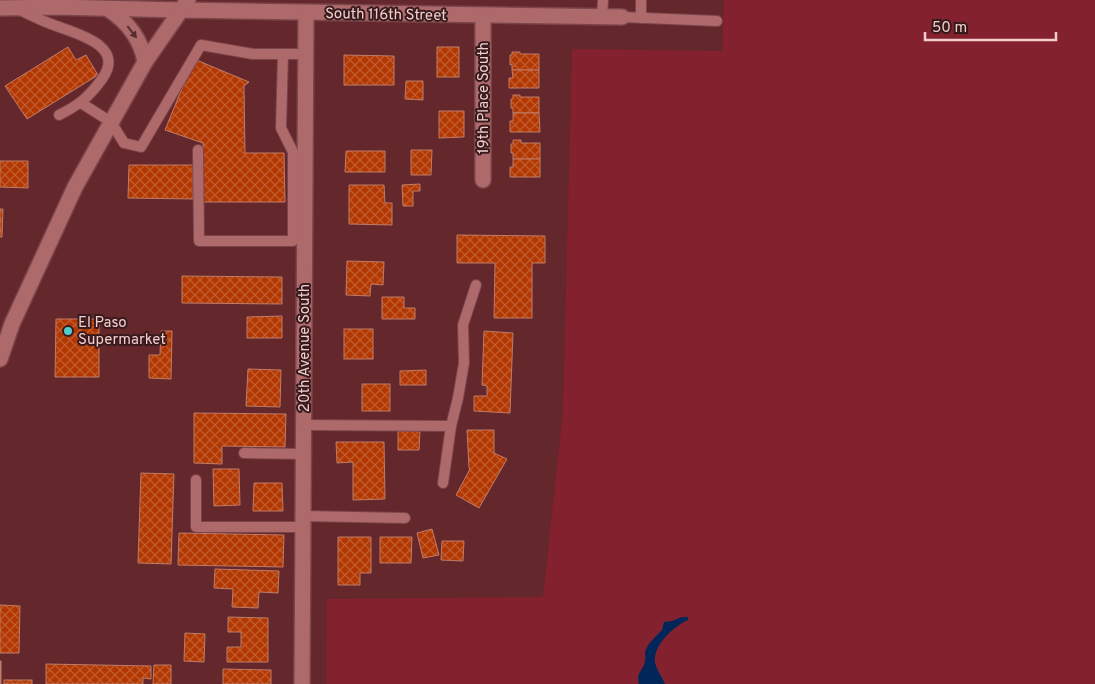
<svg xmlns="http://www.w3.org/2000/svg" width="1095" height="684" viewBox="0 0 1095 684" font-family="Overpass,sans-serif">
	<style>
		.grass { fill: #83212e }
		.water { fill: #012659 }
		.building { fill: url(#building-cross-hatch); stroke: #bf7c68 }
		.lines { fill: none; stroke-linecap: round; stroke-linejoin: round }
		.lane-casing { stroke: #7a444a; stroke-width: 12 }
		.street-casing { stroke: #7a444a; stroke-width: 18 }
		.secondary-casing { stroke: #7a444a; stroke-width: 18 }
		.lane { stroke: #ae696b; stroke-width: 10 }
		.street { stroke: #ae696b; stroke-width: 15 }
		.secondary { stroke: #ae696b; stroke-width: 15 }
		.oneway { fill: #552e30 }
		.poi-dot { fill: #52ccd0; stroke: #371b1c; stroke-width: 2 }
		.labels { text-anchor: middle; stroke-width: 4; stroke-linejoin: round; paint-order: stroke }
		.street-label { font-size: 15px; fill: #f3cccc; stroke: #371b1c }
		.poi-label { font-size: 15px; fill: #f3cccc; stroke: #371b1c; text-anchor: start }
	</style>
	<defs>
		<pattern id="building-cross-hatch" width="8" height="8" patternUnits="userSpaceOnUse" patternTransform="scale(1.25)"><rect width="8" height="8" fill="#b33701"/><path d="M0 0l8 8M0 8l8-8" fill="none" stroke="#c15c31"/></pattern>
	</defs>
	<rect width="100%" height="100%" fill="#64272b"/>
	<polygon class="grass" points="724,0 1095,0 1095,684 326,684 327,599 543,597 563,411 572,49 722,51"/>
	<path class="water" d="M682 617H688V620C674 626 653 645 655 662 656 669 662 677 665 684H639C636 671 643 672 645 661 646 658 645 656 645 653 646 644 657 636 662 630L664 622 672 621Z"/>
	<g class="building">
		<polygon points="68,47 76,60 86,55 98,75 27,119 5,86"/>
		<rect x="437" y="47" width="22" height="30"/>
		<polygon points="512,52 520,52 520,54 539,54 539,70 512,70 512,64 510,65 510,55 512,55"/>
		<polygon points="344,55 394,56 394,85 344,85"/>
		<polygon points="194,59 249,82 244,86 245,153 284,153 285,202 203,202 203,143 165,130"/>
		<polygon points="512,70 539,70 539,88 509,88 509,78 513,78"/>
		<polygon points="406,81 423,81 423,100 405,99"/>
		<polygon points="513,95 520,95 520,97 539,97 539,113 513,113 513,108 511,108 511,99 513,99"/>
		<polygon points="439,111 464,111 464,137 439,138"/>
		<polygon points="513,113 539,113 540,132 510,132 510,121 513,121"/>
		<polygon points="513,140 521,140 521,143 540,143 540,159 513,159 513,153 511,153 511,144 513,144"/>
		<polygon points="411,150 432,150 431,175 411,175"/>
		<polygon points="346,151 385,151 385,172 345,172"/>
		<polygon points="513,159 540,159 540,177 510,177 510,167 513,167"/>
		<polygon points="0,161 28,161 28,188 0,187"/>
		<polygon points="129,165 193,165 193,199 128,198"/>
		<polygon points="420,184 420,191 413,191 413,206 403,206 402,185"/>
		<polygon points="349,185 384,185 385,203 392,203 392,225 349,224"/>
		<polygon points="0,209 3,209 2,237 0,237"/>
		<polygon points="457,235 545,236 545,263 532,263 532,318 494,318 495,263 457,263"/>
		<polygon points="347,261 384,262 383,285 371,284 370,296 346,295"/>
		<polygon points="182,276 282,277 282,304 182,303"/>
		<polygon points="382,297 404,297 404,308 415,308 415,319 382,319"/>
		<polygon points="282,316 282,338 247,338 247,317"/>
		<polygon points="56,319 99,319 99,377 55,377"/>
		<rect x="344" y="329" width="29" height="30"/>
		<polygon points="161,331 172,331 171,379 149,378 149,355 160,355"/>
		<polygon points="484,331 513,333 510,413 474,411 474,396 487,396 487,386 482,385"/>
		<polygon points="248,369 281,370 280,407 246,406"/>
		<polygon points="426,370 426,385 400,385 400,371"/>
		<rect x="362" y="384" width="28" height="27"/>
		<polygon points="194,413 286,414 285,447 222,446 222,464 194,463"/>
		<polygon points="467,430 494,430 494,453 507,459 479,508 456,495 470,469 469,468"/>
		<polygon points="398,431 420,431 419,450 398,450"/>
		<polygon points="336,442 384,442 385,499 353,500 353,462 337,463"/>
		<polygon points="213,469 239,469 240,505 214,506"/>
		<polygon points="141,473 174,474 171,564 138,563"/>
		<polygon points="254,483 282,483 283,511 253,511"/>
		<polygon points="432,529 439,555 423,558 417,533"/>
		<polygon points="179,533 284,535 283,567 178,565"/>
		<polygon points="338,537 371,537 371,573 360,573 360,585 338,585"/>
		<polygon points="380,537 412,537 411,563 380,563"/>
		<polygon points="442,541 464,541 463,561 441,560"/>
		<polygon points="215,569 279,571 278,593 259,592 258,608 232,607 233,589 214,588"/>
		<polygon points="0,605 20,606 19,653 0,653"/>
		<polygon points="228,617 268,618 268,662 227,662 227,647 241,647 241,632 228,632"/>
		<polygon points="185,633 205,634 204,662 184,661"/>
		<rect x="0" y="661" width="1" height="23"/>
		<polygon points="46,664 151,666 151,679 143,678 143,684 46,684"/>
		<polygon points="154,665 171,665 171,684 153,684"/>
		<polygon points="223,669 271,670 271,684 223,684"/>
		<rect x="4" y="680" width="28" height="4"/>
	</g>
	<g class="lines">
		<g class="lane-casing">
			<g id="lane">
				<path d="M20 10C30 15 40 20 51 24 73 33 127 44 102 79 89 97 79 105 59 115"/>
				<polyline points="602,17 603,0"/>
				<polyline points="622,17 717,21"/>
				<polyline points="641,18 641,0"/>
				<polyline points="81,103 111,122 124,143 141,147 201,45 253,54 306,54"/>
				<polyline points="198,150 199,241 293,241 293,152 281,128 283,54"/>
				<polyline points="304,425 451,426 458,398 464,363 463,325 476,285"/>
				<polyline points="244,453 303,454"/>
				<polyline points="196,480 196,527 303,527"/>
				<polyline points="443,483 451,426"/>
				<polyline points="303,516 405,518"/>
			</g>
		</g>
		<g class="street-casing">
			<g id="street">
				<polyline points="180,10 622,17"/>
				<polyline points="483,180 483,15"/>
				<polyline points="302,684 306,13"/>
			</g>
		</g>
		<g class="secondary-casing">
			<g id="secondary">
				<polyline points="0,8 55,7 180,10"/>
				<path d="M108 9C128 22 141 39 145 62"/>
				<polyline points="0,359 12,324 75,187 145,62 188,0"/>
			</g>
		</g>
		<use href="#lane" class="lane"/>
		<use href="#street" class="street"/>
		<use href="#secondary" class="secondary"/>
	</g>
	<defs><path id="oneway-solid" d="M-6-.8H1V-3.2L6.5 0L1 3.2V.8H-6Z" transform="scale(1.25)"/></defs>
	<use class="oneway" href="#oneway-solid" transform="translate(132 32) rotate(52)"/>
	<circle class="poi-dot" cx="68" cy="331" r="5"/>
	<g class="labels">
		<g class="street-label">
			<text transform="translate(386 14) rotate(1)" y="5">South 116th Street</text>
			<text transform="translate(483 98) rotate(-90)" y="5">19th Place South</text>
			<text transform="translate(304 348) rotate(-90)" y="5">20th Avenue South</text>
		</g>
		<g class="poi-label">
			<text x="78" y="327">El Paso<tspan x="78" dy="17">Supermarket</tspan></text>
		</g>
	</g>
	<path d="M925 32v8h131v-8" fill="none" stroke="#f3cccc" stroke-width="2.5"/>
	<text x="932" y="32" font-size="15" fill="#f3cccc" stroke="#371b1c" stroke-width="4" paint-order="stroke">50 m</text>
</svg>
